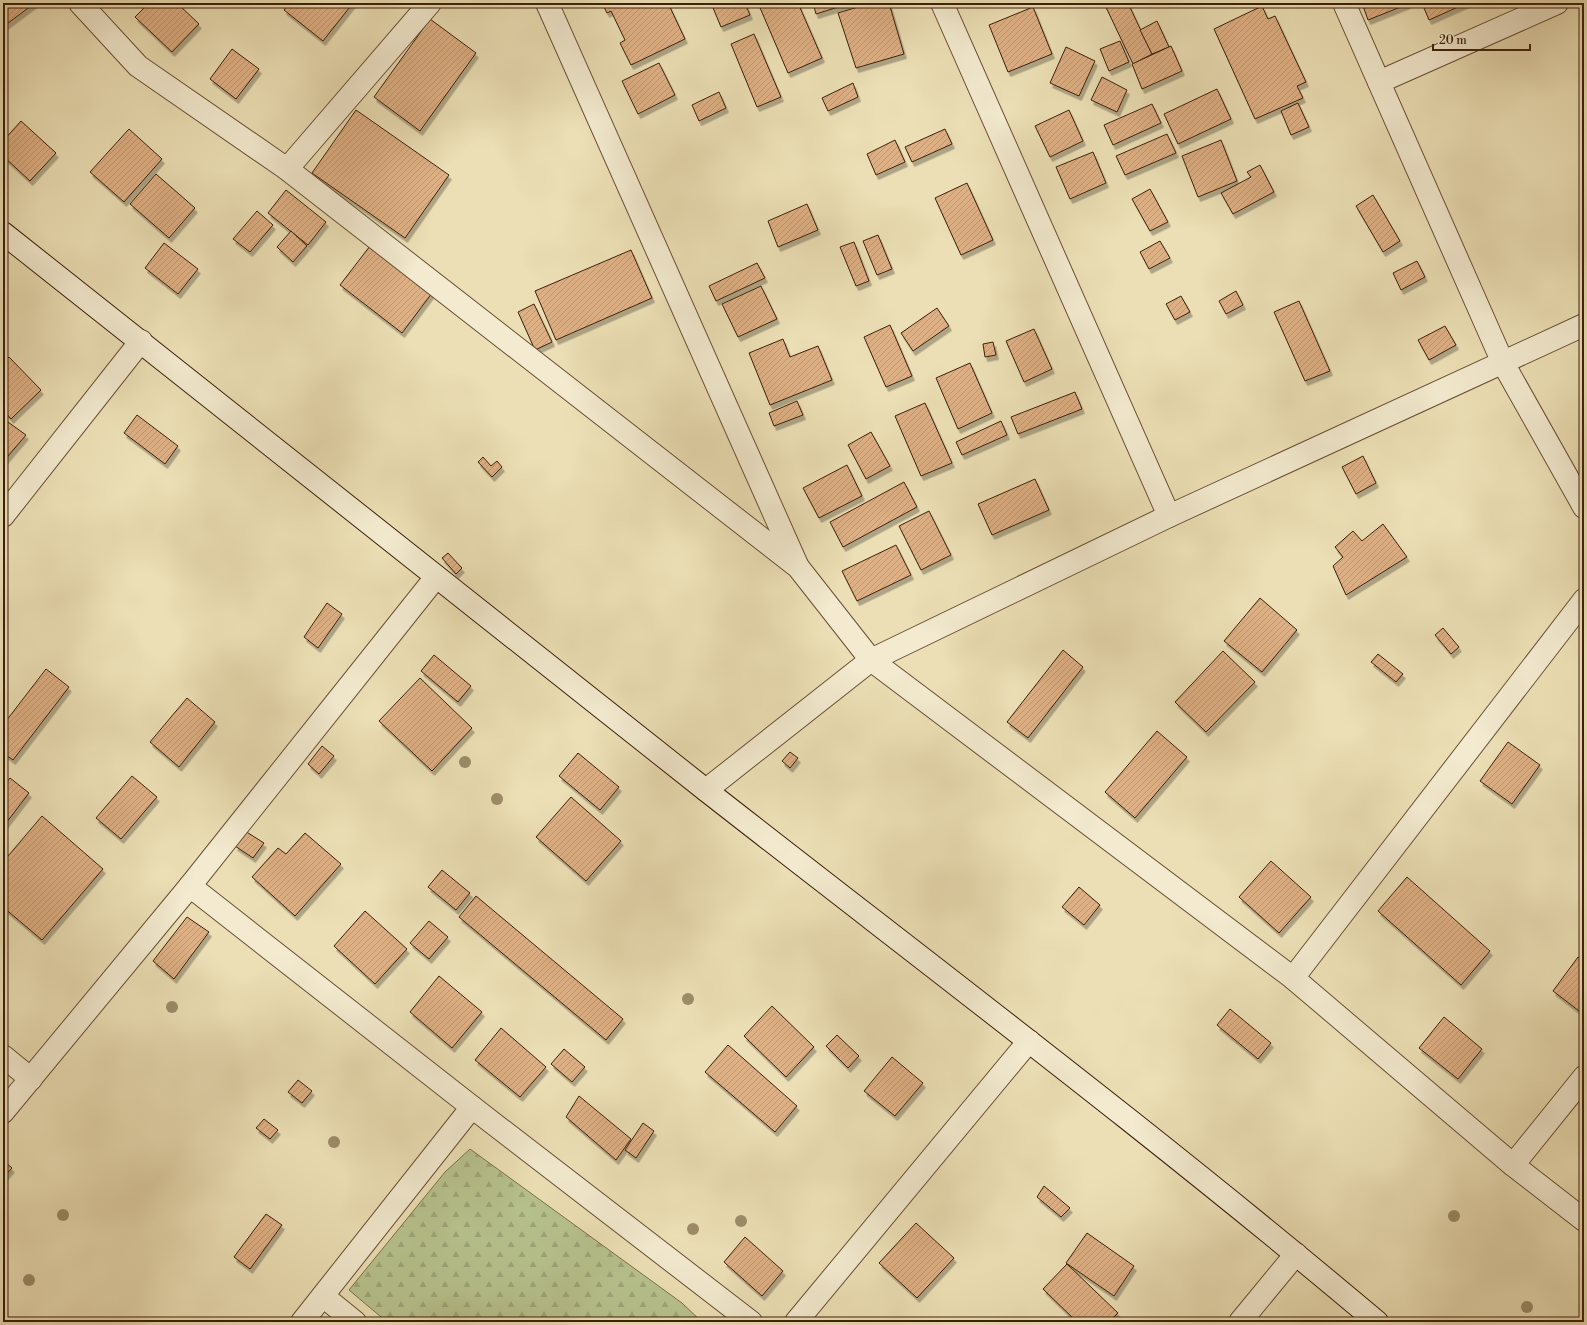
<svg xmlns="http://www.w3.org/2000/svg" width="1587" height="1325" viewBox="0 0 1587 1325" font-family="'Libre Bodoni',serif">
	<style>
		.forest { fill: url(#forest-firs); stroke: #7a714c }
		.building { fill: url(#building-hatch); stroke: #3d200a; filter: url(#shadow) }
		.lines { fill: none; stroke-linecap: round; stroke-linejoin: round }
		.street-casing { stroke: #695035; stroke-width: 24 }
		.secondary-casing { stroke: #3d200a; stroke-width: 24 }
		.street { stroke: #f3eacf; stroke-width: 22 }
		.secondary { stroke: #f3eacf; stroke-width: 22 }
		.tree { fill: #9d8c69 }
	</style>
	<defs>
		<pattern id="forest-firs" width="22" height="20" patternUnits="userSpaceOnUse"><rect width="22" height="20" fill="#b7c28d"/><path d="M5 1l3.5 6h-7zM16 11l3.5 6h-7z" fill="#9ea678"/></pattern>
		<pattern id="building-hatch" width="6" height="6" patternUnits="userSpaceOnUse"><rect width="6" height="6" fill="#deb085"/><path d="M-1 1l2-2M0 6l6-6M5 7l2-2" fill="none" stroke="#bf9772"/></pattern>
		<filter id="shadow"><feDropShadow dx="2.5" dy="4.5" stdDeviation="0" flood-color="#0004"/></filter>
	</defs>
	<rect width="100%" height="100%" fill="#ecdfb5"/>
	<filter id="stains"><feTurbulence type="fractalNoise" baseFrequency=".005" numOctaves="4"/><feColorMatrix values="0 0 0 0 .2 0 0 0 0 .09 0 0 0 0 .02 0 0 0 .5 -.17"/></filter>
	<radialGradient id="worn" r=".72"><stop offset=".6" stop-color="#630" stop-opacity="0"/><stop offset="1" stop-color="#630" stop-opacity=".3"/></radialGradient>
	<polygon class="forest" points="470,1149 682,1303 702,1322 387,1322 349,1290 445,1172"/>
	<g class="building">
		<polygon points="3,3 35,3 4,26 3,24"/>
		<polygon points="149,3 177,3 199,24 172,52 135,17"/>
		<polygon points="289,3 353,3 323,41 284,10"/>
		<polygon points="602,3 668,3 685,39 631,65 620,43 625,40 611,11 607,13"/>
		<polygon points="711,3 745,3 750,15 721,27"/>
		<polygon points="758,3 798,3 822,58 788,73"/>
		<polygon points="813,3 851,3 816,14"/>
		<polygon points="871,3 889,3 904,54 856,68 838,13"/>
		<polygon points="1104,3 1128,3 1152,54 1133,64"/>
		<polygon points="1362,3 1408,3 1408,4 1368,20"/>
		<polygon points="1422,3 1467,3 1429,20"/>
		<polygon points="1262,6 1268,19 1275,16 1306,82 1297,86 1303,98 1255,119 1214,29"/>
		<polygon points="1033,7 1052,54 1008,72 989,25"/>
		<polygon points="430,19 476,53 420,131 374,97"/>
		<polygon points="1157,21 1169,47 1152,54 1140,30"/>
		<polygon points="754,34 781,97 757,107 731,44"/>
		<polygon points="1120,41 1129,62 1109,71 1100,49"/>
		<polygon points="1171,46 1182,71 1142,89 1132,64"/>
		<polygon points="1066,47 1095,61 1079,96 1050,83"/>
		<polygon points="232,49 259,69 236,99 210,79"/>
		<polygon points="659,63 675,95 638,114 622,81"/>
		<polygon points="1102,77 1127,90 1117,112 1091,100"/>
		<polygon points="853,83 858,97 828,111 822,98"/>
		<polygon points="1217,89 1231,119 1178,144 1164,114"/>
		<polygon points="719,92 726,108 699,121 692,105"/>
		<polygon points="1298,103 1309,127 1291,135 1281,111"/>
		<polygon points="1152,104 1161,123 1113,145 1104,125"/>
		<polygon points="356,110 449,175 405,238 312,173"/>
		<polygon points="1069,110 1083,141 1050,157 1035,126"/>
		<polygon points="21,121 56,153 30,181 3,156 3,141"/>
		<polygon points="129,129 162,159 124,202 90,172"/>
		<polygon points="945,129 952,144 912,162 905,147"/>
		<polygon points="1167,134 1176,153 1125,175 1116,156"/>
		<polygon points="895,140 905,162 876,175 867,154"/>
		<polygon points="1221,140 1237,181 1198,197 1182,156"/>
		<polygon points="1093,152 1106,183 1070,199 1056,167"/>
		<polygon points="1260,165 1274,192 1233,214 1221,193 1251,177 1247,172"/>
		<polygon points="156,174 195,208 169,238 130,204"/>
		<polygon points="967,183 993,240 961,255 935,198"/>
		<polygon points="1150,189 1168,222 1150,231 1132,199"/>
		<polygon points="286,190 326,222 308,245 268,213"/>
		<polygon points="1373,195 1400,241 1383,252 1356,206"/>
		<polygon points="807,204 818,230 778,247 768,221"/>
		<polygon points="257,211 273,225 250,252 233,239"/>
		<polygon points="291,231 307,246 293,262 277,247"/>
		<polygon points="878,235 892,269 877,275 863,241"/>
		<polygon points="1160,241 1170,258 1149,269 1140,252"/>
		<polygon points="854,242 869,281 856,286 840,247"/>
		<polygon points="164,243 198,269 178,294 145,268"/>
		<polygon points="370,246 432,293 402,333 340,285"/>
		<polygon points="631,250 652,298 556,340 535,291"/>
		<polygon points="1417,261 1425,277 1401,290 1393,273"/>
		<polygon points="757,263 765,278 716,301 709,286"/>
		<polygon points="761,286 777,319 738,337 722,304"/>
		<polygon points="1236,291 1243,305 1226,314 1219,301"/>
		<polygon points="1181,296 1190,312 1175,320 1166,304"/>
		<polygon points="1299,301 1330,371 1305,381 1274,312"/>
		<polygon points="534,304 552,342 535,350 518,312"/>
		<polygon points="937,308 949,326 913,351 901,333"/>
		<polygon points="890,325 912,376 886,387 864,337"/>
		<polygon points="1445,326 1456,345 1429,360 1418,340"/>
		<polygon points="1034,329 1052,369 1024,382 1006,341"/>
		<polygon points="783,339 790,357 818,346 832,380 770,405 749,353"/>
		<polygon points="993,342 996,355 985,357 983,344"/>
		<polygon points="9,357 41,390 11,419 3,410 3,363"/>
		<polygon points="970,363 992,413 958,429 936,378"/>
		<polygon points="1075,392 1082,409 1018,434 1011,417"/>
		<polygon points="797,401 803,415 774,426 769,413"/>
		<polygon points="925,403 952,463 921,476 895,416"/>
		<polygon points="137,415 178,446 165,464 124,433"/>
		<polygon points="1001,421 1007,435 962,455 956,442"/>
		<polygon points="8,422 26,435 3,462 3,428"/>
		<polygon points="871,432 890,466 866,479 848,445"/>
		<polygon points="1363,456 1376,483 1356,494 1342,467"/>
		<polygon points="483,457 491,466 497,461 502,467 492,477 478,462"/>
		<polygon points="847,465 862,496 819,518 803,488"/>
		<polygon points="1035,479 1049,510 992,535 978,504"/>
		<polygon points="904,482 917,507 843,547 830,522"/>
		<polygon points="929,511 951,555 921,570 899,526"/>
		<polygon points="1383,524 1407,557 1346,595 1333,566 1343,557 1335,547 1353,531 1362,541"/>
		<polygon points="896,545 911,575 857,601 842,571"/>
		<polygon points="448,553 462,568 456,574 442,558"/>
		<polygon points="1260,598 1297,630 1262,672 1224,641"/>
		<polygon points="327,603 342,614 318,648 304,637"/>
		<polygon points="1443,628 1459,647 1451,654 1435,635"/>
		<polygon points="1063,650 1083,667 1028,738 1007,722"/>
		<polygon points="1223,651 1255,682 1206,732 1175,702"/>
		<polygon points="1378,654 1403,674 1396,682 1371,662"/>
		<polygon points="434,655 471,686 458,702 421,671"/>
		<polygon points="46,669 69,687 13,760 3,753 3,725"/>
		<polygon points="420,678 472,728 432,771 379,721"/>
		<polygon points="187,698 215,722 179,767 150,742"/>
		<polygon points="1157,731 1187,757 1135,818 1105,792"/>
		<polygon points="1508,742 1540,765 1512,804 1480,781"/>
		<polygon points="322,746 334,756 319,774 308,764"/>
		<polygon points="790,752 798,758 790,768 782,761"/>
		<polygon points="578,753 619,787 600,810 559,776"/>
		<polygon points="132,776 157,797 121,839 96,818"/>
		<polygon points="10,778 29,793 3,827 3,787"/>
		<polygon points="571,797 621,841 586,881 536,837"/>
		<polygon points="42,816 103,869 42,940 3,907 3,862"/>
		<polygon points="245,831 264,843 253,858 235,846"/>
		<polygon points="305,833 341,864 295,916 252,877 278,848 286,854"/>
		<polygon points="1271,861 1311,897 1279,933 1239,897"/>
		<polygon points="442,870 470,893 456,910 428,887"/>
		<polygon points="1407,877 1490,951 1461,985 1378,911"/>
		<polygon points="1079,887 1100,905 1084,925 1062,907"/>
		<polygon points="476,896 623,1019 606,1040 459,917"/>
		<polygon points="365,911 407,949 375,984 334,946"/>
		<polygon points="187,917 209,932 174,979 153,961"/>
		<polygon points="429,921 448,937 429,959 410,943"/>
		<polygon points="1578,957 1584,961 1583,1014 1553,991"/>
		<polygon points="439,976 482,1012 452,1048 410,1012"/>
		<polygon points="772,1006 814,1047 786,1077 744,1036"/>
		<polygon points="1230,1009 1271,1043 1258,1059 1217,1025"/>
		<polygon points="1444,1017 1482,1049 1458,1079 1419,1048"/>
		<polygon points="501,1028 546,1067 520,1097 475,1060"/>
		<polygon points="837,1035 859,1056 848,1068 826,1046"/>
		<polygon points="728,1045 797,1106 775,1132 705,1072"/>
		<polygon points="564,1049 585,1067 572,1082 551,1064"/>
		<polygon points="892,1057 923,1083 895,1116 864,1091"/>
		<polygon points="298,1080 312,1091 302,1103 288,1092"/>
		<polygon points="579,1096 631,1139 616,1160 566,1117"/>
		<polygon points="264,1119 278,1130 270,1139 256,1128"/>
		<polygon points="643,1123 654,1131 636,1158 625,1150"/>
		<polygon points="3,1160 12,1168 3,1178"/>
		<polygon points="1044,1186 1070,1208 1061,1217 1037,1197"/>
		<polygon points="266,1214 282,1225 250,1269 234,1257"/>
		<polygon points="916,1223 954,1258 917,1298 879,1263"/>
		<polygon points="1087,1233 1134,1266 1114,1296 1066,1263"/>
		<polygon points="745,1237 783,1271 762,1296 724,1262"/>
		<polygon points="1067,1264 1118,1313 1109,1322 1077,1322 1043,1289"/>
	</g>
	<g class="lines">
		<g class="street-casing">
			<g id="street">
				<polyline points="80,3 138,66 287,169 798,567 871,660 1293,978 1513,1165 1584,1220"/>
				<polyline points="547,3 797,565"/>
				<polyline points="942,3 1169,516"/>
				<polyline points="1344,3 1503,363 1584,507"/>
				<polyline points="1379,82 1557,3"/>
				<polyline points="287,169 430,3"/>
				<polyline points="3,516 141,341"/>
				<polyline points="706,790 871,660 1169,516 1584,325"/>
				<polyline points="190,886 472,1107 751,1322"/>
				<polyline points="1293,978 1584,600"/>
				<polyline points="3,1056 31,1079"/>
				<polyline points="3,1112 190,886 436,577"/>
				<polyline points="1513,1165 1584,1077"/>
				<polyline points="323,1296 355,1322"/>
				<polyline points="302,1322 472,1107"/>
				<polyline points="796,1322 1029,1041"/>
				<polyline points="1240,1322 1296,1254"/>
			</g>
		</g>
		<g class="secondary-casing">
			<path id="secondary" d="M3 233C239 418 472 606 707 791 932 967 1159 1138 1377 1322"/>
		</g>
		<use href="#street" class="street"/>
		<use href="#secondary" class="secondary"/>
	</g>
	<g class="tree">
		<circle cx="465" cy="762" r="6"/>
		<circle cx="497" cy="799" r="6"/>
		<circle cx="688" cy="999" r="6"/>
		<circle cx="172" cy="1007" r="6"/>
		<circle cx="334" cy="1142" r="6"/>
		<circle cx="63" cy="1215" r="6"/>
		<circle cx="1454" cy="1216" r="6"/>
		<circle cx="741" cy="1221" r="6"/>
		<circle cx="693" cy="1229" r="6"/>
		<circle cx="29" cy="1280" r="6"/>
		<circle cx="1527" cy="1307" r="6"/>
	</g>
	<rect width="1587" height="1325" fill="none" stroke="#ecdfb5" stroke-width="16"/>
	<rect x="4" y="4" width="1579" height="1317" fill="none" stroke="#3d200a" stroke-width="2"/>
	<rect x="8" y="8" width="1571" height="1309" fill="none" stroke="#3d200a"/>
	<path d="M1433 44v6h97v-6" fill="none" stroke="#3d200a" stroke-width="2"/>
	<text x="1439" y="44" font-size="12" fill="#3d200a" stroke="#f3eacf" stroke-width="3" paint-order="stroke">20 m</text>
	<rect width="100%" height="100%" filter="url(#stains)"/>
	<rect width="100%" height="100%" fill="url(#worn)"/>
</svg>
